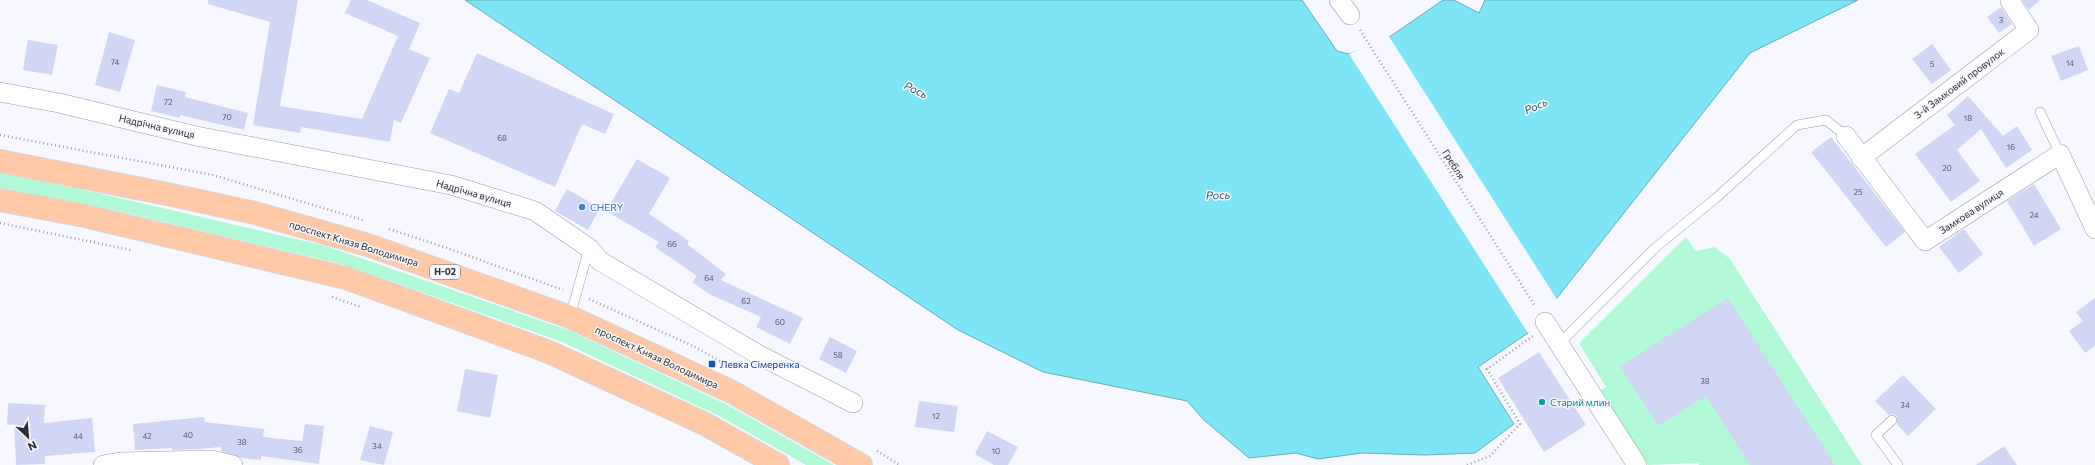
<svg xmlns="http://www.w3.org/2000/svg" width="2095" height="465" viewBox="0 0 2095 465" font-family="Commissioner,sans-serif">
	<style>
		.green { fill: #b1f8d7 }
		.water { fill: #7de5f6; stroke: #65aebb }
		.pier { fill: #f7f8ff }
		.building { fill: #d0d6f3 }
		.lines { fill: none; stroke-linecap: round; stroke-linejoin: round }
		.lane-casing { stroke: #999ba5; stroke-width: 10 }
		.street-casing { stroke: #999ba5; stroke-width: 20 }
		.primary-casing { stroke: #d5d5d6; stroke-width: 24 }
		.path { stroke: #9e9fa4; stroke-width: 2.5; stroke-dasharray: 1 3; stroke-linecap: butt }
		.lane { stroke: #fff; stroke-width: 9 }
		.street { stroke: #fff; stroke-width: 19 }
		.primary { stroke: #ffc8a6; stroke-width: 22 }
		.shop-dot { fill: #3f7fe0; stroke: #f7f8ff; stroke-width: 1.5 }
		.transit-dot { fill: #1a4fb4; stroke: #f7f8ff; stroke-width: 1.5 }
		.culture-dot { fill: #0f9aa8; stroke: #f7f8ff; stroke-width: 1.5 }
		.labels { text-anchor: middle; stroke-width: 3; stroke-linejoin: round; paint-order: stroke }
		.number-label { font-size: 8px; fill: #565862 }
		.shield { fill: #f7f8ff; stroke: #6a6b70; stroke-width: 1 }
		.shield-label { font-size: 9px; font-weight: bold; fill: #2d2e32 }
		.street-label { font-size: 10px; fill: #2d2e32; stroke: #f7f8ff }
		.shop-label { font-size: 10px; fill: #366cbe; stroke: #f7f8ff; text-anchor: start }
		.transit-label { font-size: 10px; fill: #164399; stroke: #f7f8ff; text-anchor: start }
		.culture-label { font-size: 10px; fill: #0d838f; stroke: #f7f8ff; text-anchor: start }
		.water-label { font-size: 11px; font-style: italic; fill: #2b5960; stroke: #f7f8ff }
	</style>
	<rect width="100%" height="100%" fill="#f7f8ff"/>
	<g class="green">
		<polygon points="0,173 98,193 326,246 568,330 728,405 834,465 806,465 721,417 562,342 345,265 109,209 0,188"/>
		<polygon points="1686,237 1696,251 1715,247 1730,259 1862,465 1699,465 1698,463 1648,465 1600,391 1606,387 1579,343"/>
	</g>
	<polygon class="water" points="465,0 1302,0 1337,51 1349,54 1388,38 1443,0 1454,0 1479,13 1485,0 1858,0 1750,53 1553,303 1528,333 1478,367 1514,424 1475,453 1425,455 1362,453 1318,459 1296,453 1249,458 1204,420 1187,401 1043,372 958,330"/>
	<polygon class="pier" points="1388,35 1558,301 1533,329 1528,333 1349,54"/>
	<g class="building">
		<polygon points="208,0 298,0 280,106 362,119 398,36 345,13 351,0 367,0 420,23 409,49 430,58 401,123 394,120 390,142 301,127 300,133 253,125 270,22 208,4"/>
		<polygon points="2022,0 2040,0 2029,10"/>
		<polygon points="2001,7 2012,24 1999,33 1987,17"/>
		<polygon points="109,32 135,40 120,92 95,85"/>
		<polygon points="28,40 58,45 52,75 23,70"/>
		<polygon points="1932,44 1951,70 1932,84 1912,59"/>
		<polygon points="2079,46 2088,70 2061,81 2051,56"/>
		<polygon points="477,53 614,114 605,134 582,124 555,187 430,133 449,89 459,93"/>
		<polygon points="157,85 186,92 185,97 248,113 244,130 180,115 180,118 151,111"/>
		<polygon points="1968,96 2003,136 2017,126 2032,150 2006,168 1981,129 1957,150 1980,181 1951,202 1915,154 1955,125 1947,115"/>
		<polygon points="1831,137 1905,232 1886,247 1811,152"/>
		<polygon points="637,159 670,178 649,214 689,241 687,244 726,274 721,280 803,318 790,344 756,327 761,317 709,294 692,282 697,276 655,247 659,242 606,211"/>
		<polygon points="2034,184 2061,229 2034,246 2007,201"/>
		<polygon points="567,189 600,208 588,230 555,211"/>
		<polygon points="1964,229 1983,254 1959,273 1939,247"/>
		<polygon points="1728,298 1835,465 1750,465 1706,396 1658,426 1620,366"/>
		<polygon points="2095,298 2095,346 2085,353 2069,331 2083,321 2076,312"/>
		<polygon points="830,337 857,351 846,373 819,359"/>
		<polygon points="1539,352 1586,425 1544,452 1498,378"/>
		<polygon points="465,369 498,375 490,418 457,411"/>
		<polygon points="1903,375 1936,409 1908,436 1897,424 1897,416 1893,414 1889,415 1875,401"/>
		<polygon points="919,401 958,406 954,432 915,427"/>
		<polygon points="8,403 45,405 44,423 92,418 95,452 45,456 45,464 16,465 14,425 7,425"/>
		<polygon points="204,417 205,422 264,429 263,437 302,441 305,424 324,426 319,464 261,456 261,460 241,458 221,451 221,447 199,449 172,450 172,448 135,450 133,424"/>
		<polygon points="370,426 393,432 384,465 360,460"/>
		<polygon points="987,431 1018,447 1008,465 994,465 975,454"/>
		<polygon points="2004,446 2017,465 1976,465"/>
	</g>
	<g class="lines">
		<g class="lane-casing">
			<g id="lane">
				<polyline points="2040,112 2060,154"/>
				<polyline points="570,317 589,248"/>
				<polyline points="1559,344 1656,247 1716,198 1797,125 1826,120 1846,136"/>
				<polyline points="1892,420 1876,435 1898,465"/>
			</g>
		</g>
		<g class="street-casing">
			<g id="street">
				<polyline points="1339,0 1350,15"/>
				<polyline points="0,92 59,103 196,136 451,185 535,211 589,248 600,261 759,355 853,403"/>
				<polyline points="1846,136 1925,241 2060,154 2095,229"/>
				<polyline points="1861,158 2029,30 2010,1"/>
				<polyline points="1545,322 1637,465"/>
				<polyline points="103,465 120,462 211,460 233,465"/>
			</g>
		</g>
		<g class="primary-casing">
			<g id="primary">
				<polyline points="0,161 167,194 255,213 368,245 570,317 732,392 861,465"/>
				<polyline points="0,200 85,216 346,278 549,352 705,424 778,465"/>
			</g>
		</g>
		<g class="path">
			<polyline points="1360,30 1535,306"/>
			<polyline points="0,135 213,175 363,220"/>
			<polyline points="0,223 131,250"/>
			<polyline points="389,229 447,248 563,290"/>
			<polyline points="332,297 361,307"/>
			<polyline points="589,299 693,346 727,365"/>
			<polyline points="877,451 900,465"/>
			<polyline points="1467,465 1490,456 1520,424 1487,369 1533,336"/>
		</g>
		<use href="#lane" class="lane"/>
		<use href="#street" class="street"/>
		<use href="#primary" class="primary"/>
	</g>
	<circle class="shop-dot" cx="582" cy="207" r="4"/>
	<rect class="transit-dot" x="708" y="360" width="8" height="8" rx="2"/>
	<circle class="culture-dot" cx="1542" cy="402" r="4"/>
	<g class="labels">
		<g class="number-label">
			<text x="2001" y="23">3</text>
			<text x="115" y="65">74</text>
			<text x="2070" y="66">14</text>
			<text x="1932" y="67">5</text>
			<text x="168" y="105">72</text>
			<text x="227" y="120">70</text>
			<text x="1968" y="121">18</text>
			<text x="502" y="141">68</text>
			<text x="2011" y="150">16</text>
			<text x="1947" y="171">20</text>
			<text x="1858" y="195">25</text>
			<text x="2034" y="218">24</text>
			<text x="672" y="247">66</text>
			<text x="709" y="281">64</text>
			<text x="746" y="304">62</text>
			<text x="780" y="325">60</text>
			<text x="838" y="358">58</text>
			<text x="1705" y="384">38</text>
			<text x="1905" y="408">34</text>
			<text x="936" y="419">12</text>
			<text x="188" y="438">40</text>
			<text x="78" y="439">44</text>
			<text x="147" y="439">42</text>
			<text x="242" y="445">38</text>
			<text x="377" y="449">34</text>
			<text x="298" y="453">36</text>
			<text x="996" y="454">10</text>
		</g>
		<rect class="shield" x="430" y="265" width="30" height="14" rx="3"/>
		<g class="shield-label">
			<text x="445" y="275">Н-02</text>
		</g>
		<g class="street-label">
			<text transform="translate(1959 83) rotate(-37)" y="4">3-й Замковий провулок</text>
			<text transform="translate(157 126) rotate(13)" y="4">Надрічна вулиця</text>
			<text transform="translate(1454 164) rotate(58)" y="4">Гребля</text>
			<text transform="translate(474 193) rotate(16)" y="4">Надрічна вулиця</text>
			<text transform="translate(1971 211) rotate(-33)" y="4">Замкова вулиця</text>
			<text transform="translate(354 243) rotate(17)" y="4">проспект Князя Володимира</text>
			<text transform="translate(657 357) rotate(25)" y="4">проспект Князя Володимира</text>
		</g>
		<g class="shop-label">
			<text x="590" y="211">CHERY</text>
		</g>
		<g class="transit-label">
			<text x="720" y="368">Левка Сімеренка</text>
		</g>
		<g class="culture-label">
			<text x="1550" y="406">Старий млин</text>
		</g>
		<g class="water-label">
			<text transform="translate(916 90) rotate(26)" y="4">Рось</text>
			<text transform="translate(1536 106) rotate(-24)" y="4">Рось</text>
			<text transform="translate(1218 195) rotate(-2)" y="4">Рось</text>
		</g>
	</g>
	<g transform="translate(28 437) rotate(154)" stroke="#f7f8ff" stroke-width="3" paint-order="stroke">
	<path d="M0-3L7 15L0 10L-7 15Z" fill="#2d2e32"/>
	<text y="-6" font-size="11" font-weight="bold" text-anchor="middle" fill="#2d2e32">N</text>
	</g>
</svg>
